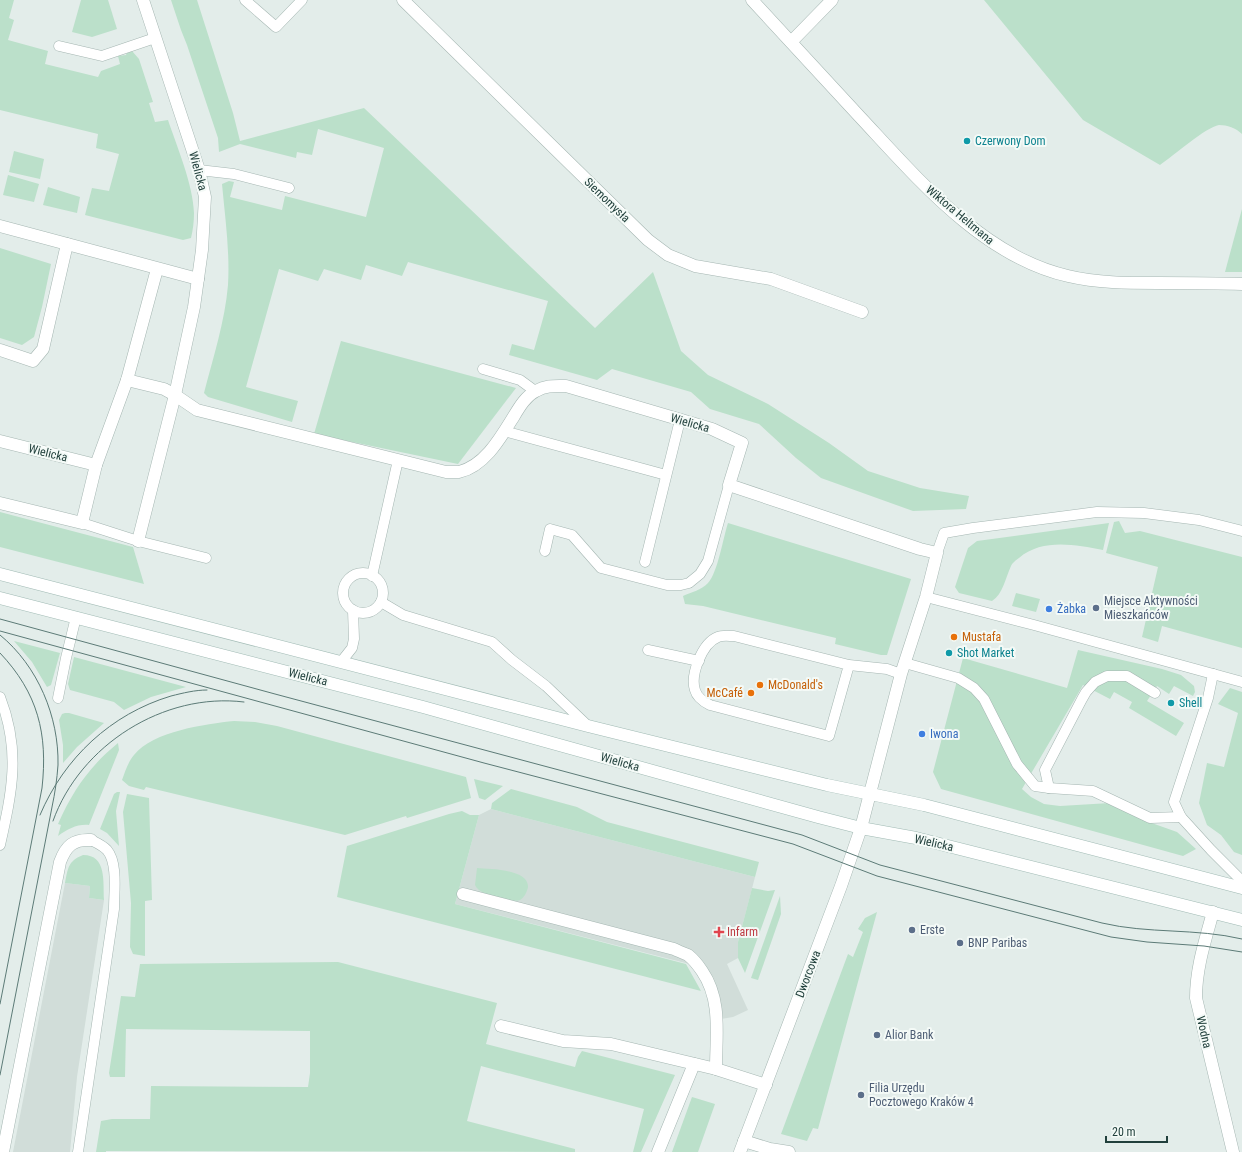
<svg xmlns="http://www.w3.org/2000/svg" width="1242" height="1152" viewBox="0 0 1242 1152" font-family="'Roboto Condensed',sans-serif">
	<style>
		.built { fill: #d1ddd9 }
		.green { fill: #bbe0ca }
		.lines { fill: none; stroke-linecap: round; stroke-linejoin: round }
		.service-casing { stroke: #a5b6b2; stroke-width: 11 }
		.minor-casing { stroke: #a5b6b2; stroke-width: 13 }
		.secondary-casing { stroke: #a0bab4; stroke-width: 13 }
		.service { stroke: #fff; stroke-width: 10 }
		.minor { stroke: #fff; stroke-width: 12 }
		.secondary { stroke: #fff; stroke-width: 12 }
		.tram { stroke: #5c7b77; stroke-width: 1 }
		.culture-dot { fill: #0f9aa8; stroke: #f4faf7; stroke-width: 1.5 }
		.service-dot { fill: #5c6f8a; stroke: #f4faf7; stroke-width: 1.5 }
		.shop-dot { fill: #3f7fe0; stroke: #f4faf7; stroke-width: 1.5 }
		.food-dot { fill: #e8710a; stroke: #f4faf7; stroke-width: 1.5 }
		.health-dot { fill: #e0444e; stroke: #f4faf7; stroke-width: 1.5 }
		.labels { text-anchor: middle; stroke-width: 4; stroke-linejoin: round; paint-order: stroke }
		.culture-label { font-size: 12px; fill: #0d838f; stroke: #f4faf7; text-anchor: start }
		.street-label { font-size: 12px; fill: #21403c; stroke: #f4faf7 }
		.service-label { font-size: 12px; fill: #4e5e75; stroke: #f4faf7; text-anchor: start }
		.shop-label { font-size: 12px; fill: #366cbe; stroke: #f4faf7; text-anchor: start }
		.food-label { font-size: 12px; fill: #c56008; stroke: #f4faf7; text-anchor: start }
		.health-label { font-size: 12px; fill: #be3a42; stroke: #f4faf7; text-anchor: start }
	</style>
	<rect width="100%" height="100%" fill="#e3edea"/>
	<g class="built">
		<polygon points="491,809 755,877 738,942 738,958 727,964 748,1010 733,1017 715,1020 715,1007 697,966 455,904 479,815"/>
		<polygon points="65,883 90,886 89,898 104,900 77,1077 70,1152 13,1152"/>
	</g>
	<g class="green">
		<path d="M0 0H14L9 18 14 20 8 40 48 51 45 64 98 77 101 71 120 64 118 56 126 55 127 53 132 51 139 59 153 102 149 103 155 122 168 120C177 147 193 184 194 213 194 221 193 230 191 238L183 240 85 215 92 188 109 191 119 154 96 148 98 134 0 110Z"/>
		<polygon points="81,0 108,0 117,29 92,37 72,32"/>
		<path d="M171 0H197L233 113 240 141 364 108 595 328 653 272 681 351 708 375 768 404 829 443 868 471 920 488 969 496 966 509 913 511 821 478 796 458 759 424 710 409 691 392 612 369 597 380 509 355 512 344 534 350 548 301 408 262 402 276 366 265 361 280 324 269 318 281 279 269 246 387 298 401 292 422 208 397 204 393C213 358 225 321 228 285 230 251 225 217 222 184L229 181 234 182 230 197 282 210 285 196 366 217 384 148 318 129 312 155 297 152 296 158 240 144 219 152 218 138 187 45 181 30Z"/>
		<path d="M984 0H1242V134C1236 128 1227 125 1219 125 1206 127 1173 156 1160 165L1083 120Z"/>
		<polygon points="14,151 44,159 40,179 9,172"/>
		<polygon points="8,175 39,184 34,202 3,195"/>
		<polygon points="48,187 80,197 77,213 43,205"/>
		<polygon points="1242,209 1242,272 1225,272"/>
		<polygon points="0,248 51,264 42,307 34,337 22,345 0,338"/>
		<polygon points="341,341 516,388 458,464 314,434"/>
		<polygon points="0,512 133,547 144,584 0,547"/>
		<polygon points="1119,521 1125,533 1140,531 1242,557 1242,648 1162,626 1158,642 1142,637 1158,567 1106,553 1114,522"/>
		<path d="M728 523 911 579 887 655H881L835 644 836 638 703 606 685 604 683 596C692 592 701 590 708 583 718 572 723 538 728 523Z"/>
		<path d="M1109 523 1103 550C1075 545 1043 538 1019 558 1016 560 1012 563 1011 566 1005 579 1003 594 992 601L959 593 955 587 968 548 977 541Z"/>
		<polygon points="1016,593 1040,599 1036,612 1012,606"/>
		<polygon points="14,641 60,653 51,685 47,687 32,662"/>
		<polygon points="1078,650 1162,669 1181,675 1194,686 1195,692 1193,696 1174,686 1169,694 1157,686 1147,701 1184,723 1176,736 1129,708 1132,702 1114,692 1110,699 1083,685 1022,789 1031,797 1044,804 1060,806 1110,803 1146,821 1177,832 1196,849 1183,856 941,789 933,772 963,658 1067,688"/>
		<polygon points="74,657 186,687 151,697 124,710 114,702 70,690 68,684"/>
		<polygon points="1230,688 1242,692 1242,855 1234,852 1221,835 1207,825 1199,803 1207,763 1224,767 1238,713 1218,704"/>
		<polygon points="65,713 69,713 104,723 77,747 63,763 63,745 59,720 62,714"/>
		<path d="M234 721 255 722 277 726 466 777 471 798 407 818 406 816 345 835 146 787 144 790 129 786 122 780C125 772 128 762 134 755 153 731 206 724 234 721Z"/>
		<path d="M118 743 119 750 89 825C77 824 68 829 58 836L61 825 58 824C73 790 90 766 118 743Z"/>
		<polygon points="474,779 503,786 485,800 479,798"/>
		<polygon points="511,789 577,807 607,822 759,862 755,877 491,809 492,803"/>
		<polygon points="117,792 120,792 116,811 119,846 107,833 100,829 114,794"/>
		<polygon points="127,794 149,798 152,900 145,901 145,956 133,954 130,947 131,903 123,812"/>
		<polygon points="462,811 470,815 479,815 455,904 686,964 701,991 337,897 347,846 449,814"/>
		<path d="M83 855C107 855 103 882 104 900L89 898 90 886 65 883C68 868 68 861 83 855Z"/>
		<path d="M477 868C490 869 529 869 528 887 527 892 524 898 520 900 514 903 490 896 484 893 480 891 477 889 475 885Z"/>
		<polygon points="752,888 768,891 775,890 745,973 738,958 738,942"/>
		<polygon points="780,896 781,914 758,980 751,978"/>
		<polygon points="877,912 818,1129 813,1128 807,1141 781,1134 848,954 853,957 863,932 858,929 865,918"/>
		<polygon points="338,962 497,1003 486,1044 575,1067 578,1057 582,1051 675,1075 641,1152 633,1152 644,1109 481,1066 467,1121 575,1149 575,1152 106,1151 106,1152 96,1152 101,1121 112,1119 150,1119 151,1086 308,1087 310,1073 310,1031 126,1029 125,1077 110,1077 109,1073 121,996 135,997 140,964"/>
		<polygon points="692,1097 715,1104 698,1152 672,1152"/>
	</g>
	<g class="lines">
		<g class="service-casing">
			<g id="service">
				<polyline points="245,0 276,27 302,0"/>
				<polyline points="59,46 102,56 155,38"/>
				<polyline points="199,170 234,174 289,188"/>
				<polyline points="483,369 520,380 535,391"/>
				<polyline points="504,431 666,475"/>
				<polyline points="82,523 138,541 206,558"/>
				<polyline points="545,551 550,529 572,535 601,568 667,585 681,585 689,583 700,574 708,561 729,485"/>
				<polyline points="937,553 944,533 973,528 1097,512 1144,513 1199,520 1242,531"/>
				<polyline points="645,562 680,420"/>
				<circle cx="363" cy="593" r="20"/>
				<polyline points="372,576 398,460"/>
				<polyline points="926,597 1034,625 1242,682"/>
				<polyline points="381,602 403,615 492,642 512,660 546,686 588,726"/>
				<polyline points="648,650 699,661"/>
				<polyline points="341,662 352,648 354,639 353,610"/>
				<polyline points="905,663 958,678 974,688 984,699 1017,764 1035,786 1049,788 1093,791 1150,818 1181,817"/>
				<path d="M849 665 829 736 710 705C704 702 697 698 695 690 690 675 702 643 718 637 722 635 729 636 734 636L849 665 887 669 901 674"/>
				<polyline points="1213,674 1208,698 1174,802 1181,817 1211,850 1242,881"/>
				<path d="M0 697C21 751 12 792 0 845"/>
				<polyline points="58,698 66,658 76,617"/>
				<polyline points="1049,788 1045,770 1082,699 1086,692 1095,682 1107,676 1127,676 1155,693"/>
				<path d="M78 1152 114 909C114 892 118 863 107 850 102 845 97 843 91 840"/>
			</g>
		</g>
		<g class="minor-casing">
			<g id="minor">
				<polyline points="403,0 648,240 668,255 695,266 771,279 862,312"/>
				<path d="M752 0C788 39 824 78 860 117 917 178 983 257 1068 276 1097 283 1127 283 1158 283 1186 283 1214 283 1242 284"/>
				<polyline points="791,42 832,0"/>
				<polyline points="0,226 198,279"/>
				<polyline points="0,350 33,361 43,349 67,244"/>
				<path d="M127 380 164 389 175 395 197 410 446 472C450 472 455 472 459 472 485 466 501 437 514 416 520 406 526 396 536 391 546 385 555 386 566 386L712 429 742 443 729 485 920 549 937 553 926 597 901 674 861 828 841 886 740 1152"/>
				<polyline points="0,441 96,465"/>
				<polyline points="0,503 82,523 96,465 127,380 157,269"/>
				<polyline points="138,541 175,395 194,307 202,250 205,197 199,170 143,0"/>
				<path d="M463 894 674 949C678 951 683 953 688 955 693 959 698 965 702 971 722 1000 716 1035 716 1069"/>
				<path d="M1213 912C1205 941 1196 968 1196 998L1233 1152"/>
				<polyline points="501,1026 563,1041 611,1044 716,1069 766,1085"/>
				<polyline points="744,1141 770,1149 789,1152"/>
				<path d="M3 1152 60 862C66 846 73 839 91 840"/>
				<polyline points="658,1152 694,1064"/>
			</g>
		</g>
		<g class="secondary-casing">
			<g id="secondary">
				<polyline points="0,574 588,726 827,785 924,805 1242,888"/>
				<polyline points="0,598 423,707 818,817 861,828 916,838 1242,920"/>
			</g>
		</g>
		<use href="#service" class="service"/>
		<use href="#minor" class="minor"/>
		<use href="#secondary" class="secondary"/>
		<g class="tram">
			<path d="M0 619 275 694 802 835 880 865 1102 923C1148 934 1196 928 1242 939"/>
			<polyline points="0,631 484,763 793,844 877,876 1111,937 1147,942 1204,946 1242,952"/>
			<path d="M0 635C38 666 59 717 58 765 57 779 55 793 52 807L0 1075"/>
			<path d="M0 653C38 693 48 734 42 788L0 1004"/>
			<path d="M40 815C64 758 111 714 171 696 183 693 195 690 207 690"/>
			<path d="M53 821C80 745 164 692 244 702"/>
		</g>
	</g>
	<g class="culture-dot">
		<circle cx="967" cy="141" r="4"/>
		<circle cx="949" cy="653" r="4"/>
		<circle cx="1171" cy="703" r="4"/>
	</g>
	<g class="service-dot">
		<circle cx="1096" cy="608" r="4"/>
		<circle cx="912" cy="930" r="4"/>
		<circle cx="960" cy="943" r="4"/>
		<circle cx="877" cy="1035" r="4"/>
		<circle cx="861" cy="1095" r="4"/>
	</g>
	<g class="shop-dot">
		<circle cx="1049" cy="609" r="4"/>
		<circle cx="922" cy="734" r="4"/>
	</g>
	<g class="food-dot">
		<circle cx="954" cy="637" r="4"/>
		<circle cx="760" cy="685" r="4"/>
		<circle cx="751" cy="693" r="4"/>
	</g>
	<path class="health-dot" d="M717 926h4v4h4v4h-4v4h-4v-4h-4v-4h4z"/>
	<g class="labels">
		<g class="culture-label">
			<text x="975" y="145">Czerwony Dom</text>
			<text x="957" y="657">Shot Market</text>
			<text x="1179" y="707">Shell</text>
		</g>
		<g class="street-label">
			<text transform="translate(198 171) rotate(75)" y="4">Wielicka</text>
			<text transform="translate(607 200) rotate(44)" y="4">Siemomysła</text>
			<text transform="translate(960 215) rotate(40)" y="4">Wiktora Heltmana</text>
			<text transform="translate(690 423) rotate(16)" y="4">Wielicka</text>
			<text transform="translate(48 453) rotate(14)" y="4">Wielicka</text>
			<text transform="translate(308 677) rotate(14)" y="4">Wielicka</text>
			<text transform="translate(620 762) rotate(16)" y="4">Wielicka</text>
			<text transform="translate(934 843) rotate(13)" y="4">Wielicka</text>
			<text transform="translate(808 974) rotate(-69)" y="4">Dworcowa</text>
			<text transform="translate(1204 1032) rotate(77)" y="4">Wodna</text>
		</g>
		<g class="service-label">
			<text x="1104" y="605">Miejsce Aktywności<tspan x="1104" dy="14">Mieszkańców</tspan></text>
			<text x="920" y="934">Erste</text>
			<text x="968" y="947">BNP Paribas</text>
			<text x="885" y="1039">Alior Bank</text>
			<text x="869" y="1092">Filia Urzędu<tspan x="869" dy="14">Pocztowego Kraków 4</tspan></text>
		</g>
		<g class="shop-label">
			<text x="1057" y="613">Żabka</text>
			<text x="930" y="738">Iwona</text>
		</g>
		<g class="food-label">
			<text x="962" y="641">Mustafa</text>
			<text x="768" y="689">McDonald's</text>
			<text x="743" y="697" text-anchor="end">McCafé</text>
		</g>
		<g class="health-label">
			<text x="727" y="936">Infarm</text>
		</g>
	</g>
	<path d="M1106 1136v6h61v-6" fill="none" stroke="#21403c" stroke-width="2"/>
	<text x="1112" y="1136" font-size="12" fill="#21403c" stroke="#f4faf7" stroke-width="3" paint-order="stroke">20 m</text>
</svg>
